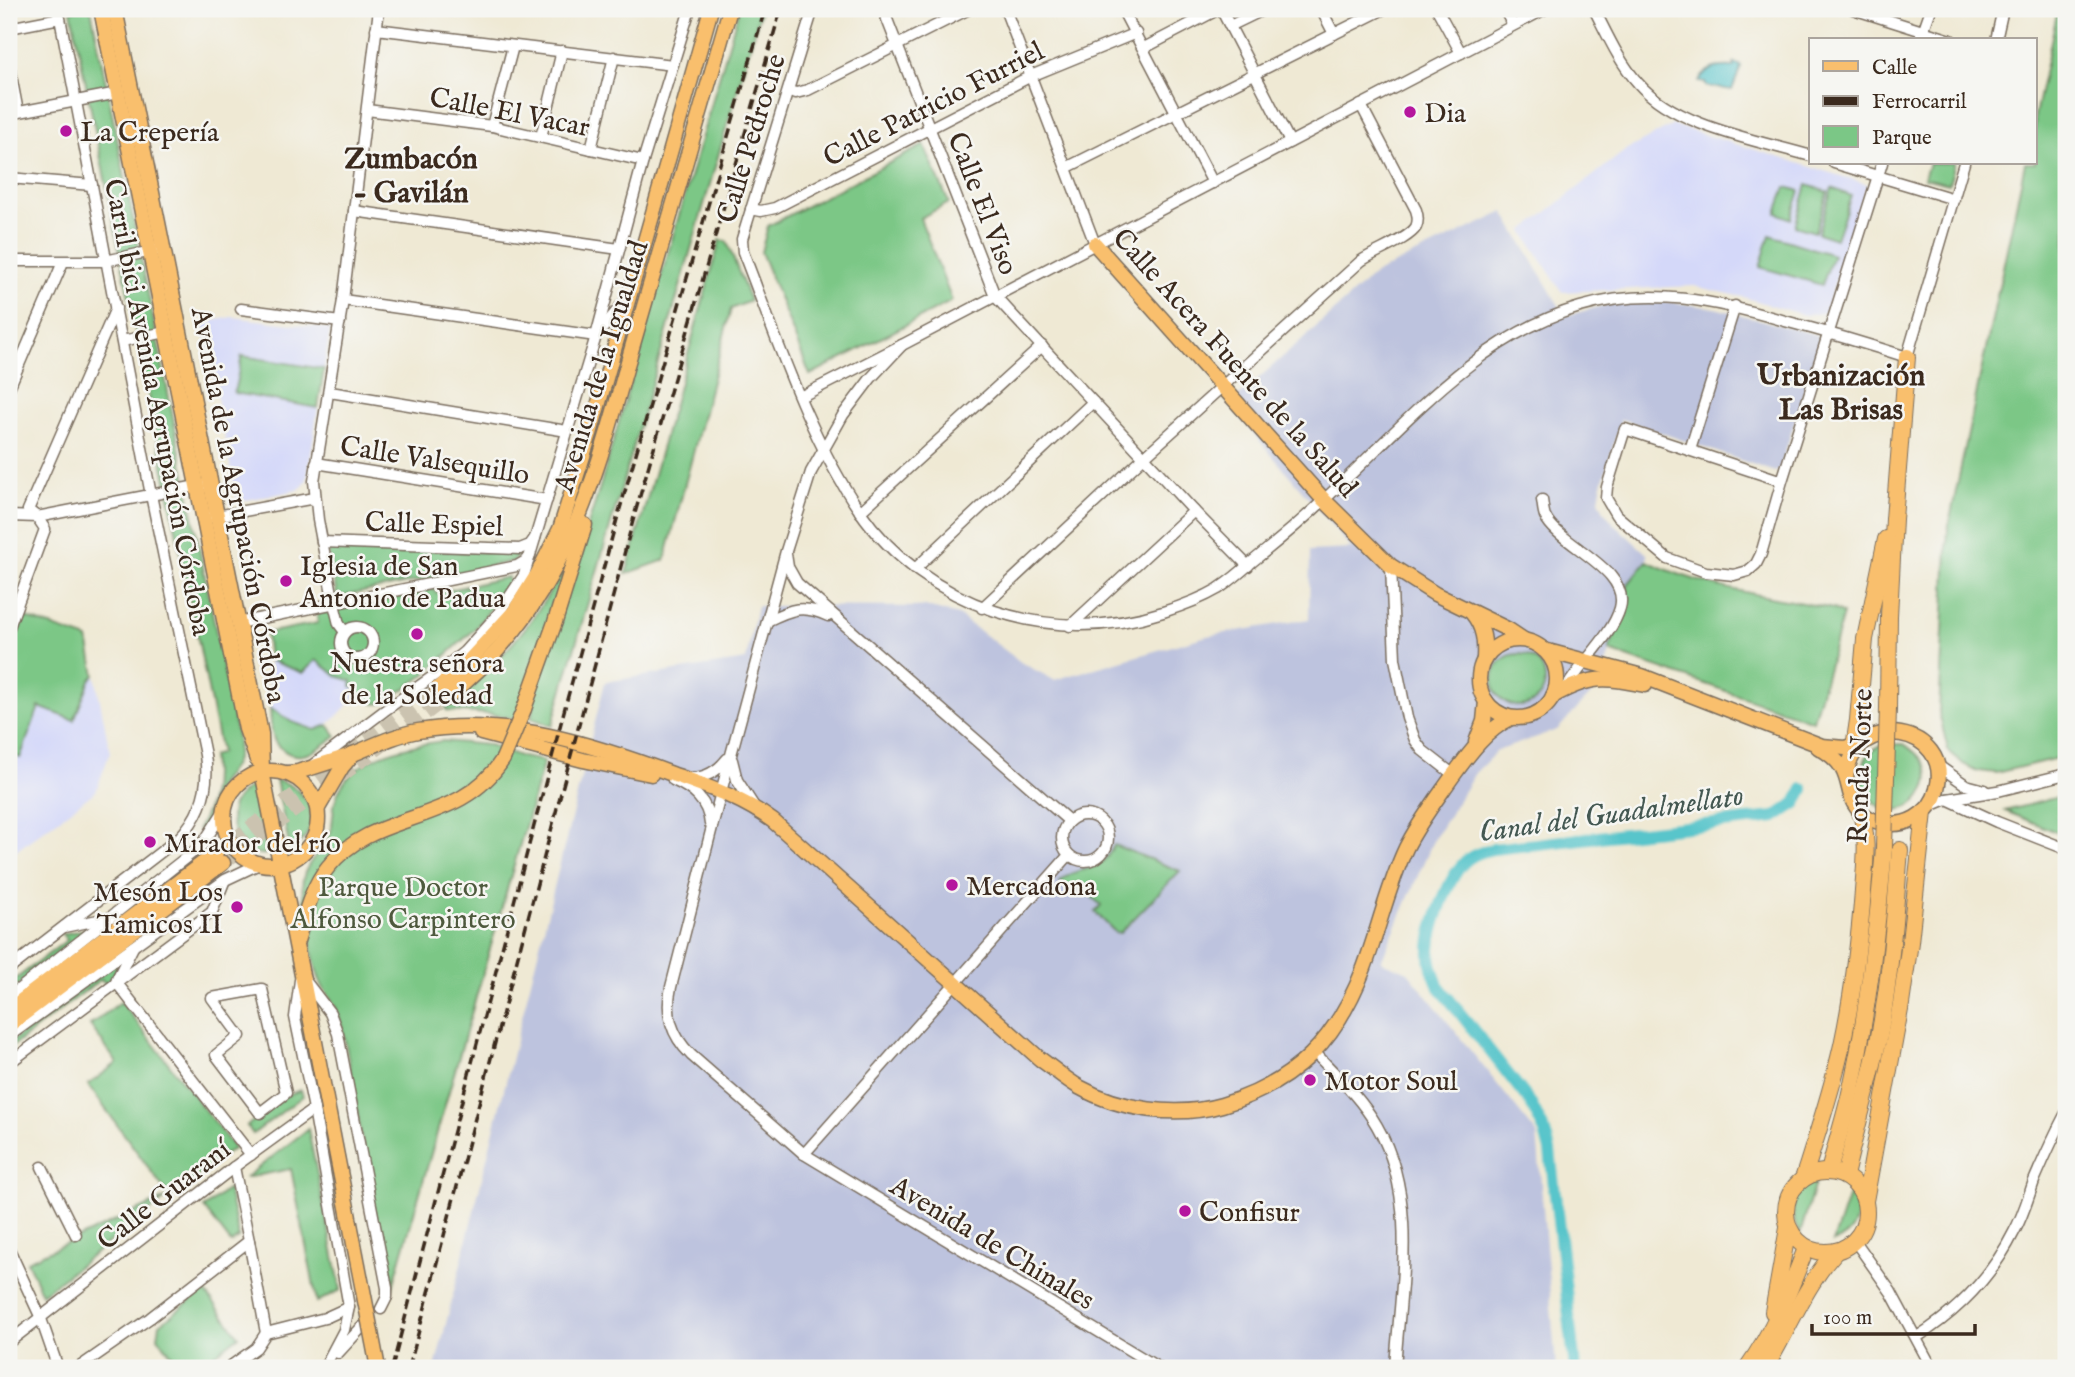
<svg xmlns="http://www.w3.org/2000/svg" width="2075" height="1377" viewBox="0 0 2075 1377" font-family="'IM FELL English',serif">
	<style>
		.built { fill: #d4d8f9 }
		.industrial { fill: #bdc3de }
		.green { fill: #7bc786; stroke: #5b7852; stroke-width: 2 }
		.water { fill: #58c5cb; stroke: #4a7874; stroke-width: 2 }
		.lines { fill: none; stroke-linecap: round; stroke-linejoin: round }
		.canal { stroke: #58c5cb; stroke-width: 12 }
		.major-tunnel { stroke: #cbc3b0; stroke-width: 14; stroke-dasharray: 14 7; stroke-linecap: butt }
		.minor-casing { stroke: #7a6d5e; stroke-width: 13 }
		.major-casing { stroke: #7a6d5e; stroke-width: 17 }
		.highway-casing { stroke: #7a6d5e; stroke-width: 18 }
		.minor { stroke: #fff; stroke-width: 10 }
		.major { stroke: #f9bf6d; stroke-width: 14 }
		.highway { stroke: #f9bf6d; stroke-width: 16 }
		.rail { stroke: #3b2a1e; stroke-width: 3.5; stroke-dasharray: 10 5; stroke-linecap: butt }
		.major-bridge-casing { stroke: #7a6d5e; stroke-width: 17; stroke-linecap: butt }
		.highway-bridge-casing { stroke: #7a6d5e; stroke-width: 18; stroke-linecap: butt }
		.major-bridge { stroke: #f9bf6d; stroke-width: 14 }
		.highway-bridge { stroke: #f9bf6d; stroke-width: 16 }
		.poi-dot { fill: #b5179e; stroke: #f6f6f2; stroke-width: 2.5 }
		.labels { text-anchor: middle; stroke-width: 5; stroke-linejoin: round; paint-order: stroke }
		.street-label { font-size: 28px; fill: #3b2a1e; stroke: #f6f6f2 }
		.poi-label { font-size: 28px; fill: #3b2a1e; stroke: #f6f6f2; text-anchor: start }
		.park-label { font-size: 28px; fill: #4e593d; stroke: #f6f6f2 }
		.neighbourhood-label { font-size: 30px; font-weight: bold; fill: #3b2a1e; stroke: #f6f6f2 }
		.water-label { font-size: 30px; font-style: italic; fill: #445852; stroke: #f6f6f2 }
	</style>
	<rect width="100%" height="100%" fill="#f6f6f2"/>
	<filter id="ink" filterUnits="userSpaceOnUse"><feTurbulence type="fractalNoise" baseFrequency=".0143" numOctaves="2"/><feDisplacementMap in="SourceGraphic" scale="14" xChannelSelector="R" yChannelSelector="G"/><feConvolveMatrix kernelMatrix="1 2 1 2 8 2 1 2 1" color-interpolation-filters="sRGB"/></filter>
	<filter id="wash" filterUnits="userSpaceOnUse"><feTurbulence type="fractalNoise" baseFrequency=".00686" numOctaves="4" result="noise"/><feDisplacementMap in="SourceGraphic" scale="28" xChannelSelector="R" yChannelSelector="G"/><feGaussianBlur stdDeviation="1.57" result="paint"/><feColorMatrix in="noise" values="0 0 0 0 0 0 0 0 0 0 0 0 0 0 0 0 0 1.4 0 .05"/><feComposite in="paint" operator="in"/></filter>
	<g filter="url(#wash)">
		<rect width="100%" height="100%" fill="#efe9d4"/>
		<g class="built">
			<polygon points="1673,125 1867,184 1825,313 1804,315 1743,297 1694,286 1562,292 1523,231 1626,150"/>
			<polygon points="232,317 330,329 307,480 303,486 298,490 237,502 203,323"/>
			<polygon points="88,639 110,752 96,791 9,856 9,659"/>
			<polygon points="315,659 337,676 352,681 359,689 356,697 333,720 322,728 315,730 292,722 270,708 269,660 303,673"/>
		</g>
		<polygon class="industrial" points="1504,212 1565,316 1610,304 1669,302 1715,308 1817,335 1820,340 1780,469 1775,472 1621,419 1601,487 1599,500 1604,511 1614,524 1648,555 1647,561 1628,584 1621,617 1599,686 1557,730 1497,751 1475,773 1432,843 1381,961 1408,972 1537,1134 1556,1368 435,1368 605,682 746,660 757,606 926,607 958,615 1022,663 1054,680 1207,636 1309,619 1310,551 1352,549 1229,405 1376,273"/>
		<g class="green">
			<path d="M80 9H91L237 736C241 772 224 770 213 797 208 808 209 820 204 831L198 829C212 804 215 783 212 756L221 753 71 11Z"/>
			<polygon points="739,9 761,9 552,726 531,718 534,705 530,703 597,497"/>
			<polygon points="2058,9 2066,9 2066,756 1996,773 1977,771 1963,764 1948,750 1939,713 1948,529 2025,163 2035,163 2035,115"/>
			<polygon points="924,145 949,203 920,218 952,301 810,375 761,252 768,226"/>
			<polygon points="1929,163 1955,163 1949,184 1924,178"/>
			<polygon points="1807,185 1828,192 1815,232 1795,226"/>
			<polygon points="1786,187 1800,191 1791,219 1777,213"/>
			<polygon points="1832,188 1851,196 1836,239 1818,233"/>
			<polygon points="1770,235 1833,255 1822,285 1760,267"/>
			<polygon points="720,240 727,242 750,301 731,309 665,560 626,574"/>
			<polygon points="242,356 324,369 318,408 234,393"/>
			<polygon points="332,547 516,553 517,555 514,561 339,597 337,596 328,552"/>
			<path d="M572 551 517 719 489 714 448 711 445 708C503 660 539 619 572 551Z"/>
			<path d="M1647 561C1704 589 1770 596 1833 609L1843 614 1813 721 1609 651 1621 617 1628 584Z"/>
			<polygon points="508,577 509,585 474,630 423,676 384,703 376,704 356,697 359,689 351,686 352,681 337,676 316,660 303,673 269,660 266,633 318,623 317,614 434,589 436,593"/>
			<polygon points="24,617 88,639 95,675 90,680 74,720 39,707 20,758 9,754 9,659"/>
			<circle cx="1519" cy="680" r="26"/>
			<path d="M270 708 292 722 315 730 328 725 336 736C320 748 301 765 282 749 277 746 274 741 273 736 270 727 271 717 270 708Z"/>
			<path d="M443 741 489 745 522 757 544 761 393 1286C370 1212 362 1133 348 1057 345 1042 343 1025 337 1011 334 1001 325 993 321 983 314 968 300 896 303 879 306 862 323 850 330 834 334 823 332 809 336 798 350 756 405 746 443 741Z"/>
			<path d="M1904 744C1912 750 1922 757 1926 767 1933 788 1916 808 1896 810 1860 813 1849 755 1882 745 1888 744 1897 744 1904 744Z"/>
			<path d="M276 780C299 785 317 805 309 830 306 839 297 845 290 850Z"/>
			<path d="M253 785 266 854C243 858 225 826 233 805 237 796 245 790 253 785Z"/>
			<polygon points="2066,795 2066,836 2005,811"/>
			<path d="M1114 845 1180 871 1120 933 1115 932 1095 912 1101 905 1077 884 1069 890 1060 882C1082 861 1098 879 1114 845Z"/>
			<polygon points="89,929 9,992 9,984 67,940 62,934"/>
			<polygon points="120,958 116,971 106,984 101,979 9,1049 9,1043"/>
			<polygon points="121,1002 234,1148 170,1197 88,1085 117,1063 90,1025"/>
			<polygon points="301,1090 303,1096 253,1134 247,1126 287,1095"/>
			<polygon points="308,1129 341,1290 317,1302 291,1169 245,1178"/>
			<path d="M1816 1180 1800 1234C1788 1215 1792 1187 1816 1180Z"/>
			<polygon points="228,1189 239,1237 231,1243 204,1208"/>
			<path d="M1850 1192C1865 1210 1856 1235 1833 1242Z"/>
			<polygon points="168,1197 42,1294 27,1261"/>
			<polygon points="204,1290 239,1336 197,1368 182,1368 158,1337 160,1324"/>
		</g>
		<path class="water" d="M1734 63 1741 66 1732 90 1706 86V83L1699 82C1707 67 1717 66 1734 67Z"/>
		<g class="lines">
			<path class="canal" d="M1575 1368 1550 1151 1545 1132 1530 1102 1438 985C1434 975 1430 965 1430 954 1429 931 1449 873 1468 859 1475 854 1484 851 1493 849L1775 817 1796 803 1803 789"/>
		</g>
	</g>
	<g filter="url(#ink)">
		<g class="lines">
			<g class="major-tunnel">
				<polyline points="216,853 437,689"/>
				<polyline points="223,863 445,699"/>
			</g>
			<g class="minor-casing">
				<g id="minor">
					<path d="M813 9 742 239 743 252C776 336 808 436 859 510 926 607 1052 648 1163 612 1182 606 1201 599 1218 589 1230 581 1242 571 1253 561 1278 541 1303 520 1326 498 1404 426 1475 337 1580 307 1651 286 1716 301 1785 321 1826 332 1867 344 1907 357L1964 163"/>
					<polyline points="883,9 995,296 1194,511 1248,566"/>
					<polyline points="1005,9 1095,244"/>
					<polyline points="1122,9 1213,183"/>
					<polyline points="1221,9 1290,142"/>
					<polyline points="1321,9 1334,34"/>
					<polyline points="1437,9 1461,53"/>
					<polyline points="1504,9 1513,25"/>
					<path d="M1594 9C1607 34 1619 62 1638 83 1676 127 1757 140 1811 156"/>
					<polyline points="1853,9 1951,40"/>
					<polyline points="1230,26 1265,9"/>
					<path d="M9 28 60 18 151 495 205 755C210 787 201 815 179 838L9 969"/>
					<polyline points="376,29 673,65"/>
					<polyline points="1920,40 1931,9"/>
					<polyline points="1996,40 2003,9"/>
					<polyline points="1144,48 1219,9"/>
					<polyline points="9,65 18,112"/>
					<polyline points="789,91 796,93 808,90 969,9"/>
					<polyline points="367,110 492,126 643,161"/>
					<polyline points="9,114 118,93"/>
					<polyline points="492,126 513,46"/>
					<polyline points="541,137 562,51"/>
					<polyline points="591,149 614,57"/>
					<polyline points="1834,163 1954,199"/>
					<polyline points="1066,168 1384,9"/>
					<polyline points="9,178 92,185"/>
					<polyline points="751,209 761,211 775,208 1031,76 1136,33"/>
					<polyline points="354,211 619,249"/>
					<polyline points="9,261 105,261 157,250"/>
					<polyline points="343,300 596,336"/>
					<polyline points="241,309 340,322"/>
					<polyline points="598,334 625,301"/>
					<polyline points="122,341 166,332"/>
					<path d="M902 345 871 378 843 415 811 472 786 551 721 792 671 987C665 1014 671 1035 691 1055L804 1154 1159 1368"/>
					<polyline points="9,388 63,262"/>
					<polyline points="330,392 567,431"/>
					<polyline points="800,397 902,345 1545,9"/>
					<polyline points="1690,450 1735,306"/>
					<polyline points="316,463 547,500"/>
					<polyline points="1782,481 1625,429 1607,487 1606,498 1616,515 1667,558 1706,572 1734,575 1748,571 1756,564 1761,554 1782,481 1882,163"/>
					<path d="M1542 500C1543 505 1543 511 1545 516 1558 545 1631 569 1620 608 1612 636 1580 663 1566 689"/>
					<polyline points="860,512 1042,346"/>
					<polyline points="9,516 37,517 202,485"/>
					<polyline points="211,517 315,498"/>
					<polyline points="322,542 520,549 530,545 535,538"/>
					<polyline points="786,554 788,567 797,583 1069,821"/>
					<polyline points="1391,566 1395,659 1407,718 1415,740 1422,750 1454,775"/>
					<polyline points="915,569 1093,402"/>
					<path d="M982 608 1144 457 1361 261C1375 251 1408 240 1416 227 1419 221 1418 216 1416 210L1361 105"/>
					<path d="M767 621C791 609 803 604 828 616"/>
					<polyline points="238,623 517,566 527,560 530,556"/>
					<polyline points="1070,626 1194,511"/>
					<circle cx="357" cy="643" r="16"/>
					<polyline points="9,627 45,529 37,517 28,510 116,308"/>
					<polyline points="345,632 339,624 334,604 318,520 314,481 343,300 379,9"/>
					<polyline points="732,760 737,780 755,808"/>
					<polyline points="314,764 384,711 439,672 464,652 498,614 524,575 596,336 643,161 690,9"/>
					<polyline points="1936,764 1966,785 1985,790"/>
					<path d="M687 778C703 779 717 772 727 759"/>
					<path d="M673 780C693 789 708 801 710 824"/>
					<polyline points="1947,799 1997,822 2066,849"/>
					<polyline points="1928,807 1947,799 1998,791 2066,774"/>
					<circle cx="1085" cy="838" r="23"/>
					<polyline points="64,927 103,919"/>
					<polyline points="117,979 133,947"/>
					<polyline points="304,979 330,1013 338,1034 387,1288 387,1297 381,1309"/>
					<polyline points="300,980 295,1017 314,1109 349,1307 344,1330 324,1368"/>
					<polyline points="116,982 251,1155"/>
					<polygon points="262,989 286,1093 260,1113 216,1055 240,1036 212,998"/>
					<polyline points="9,997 202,845 225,809"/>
					<polyline points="9,1036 225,880 259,864"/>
					<path d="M1315 1053C1337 1076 1361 1098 1377 1126 1419 1199 1400 1289 1395 1368"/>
					<polyline points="9,1063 212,912 224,882"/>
					<polyline points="804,1154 1069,855"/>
					<polyline points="42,1167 76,1235"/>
					<polyline points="249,1241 266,1333"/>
					<polyline points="1855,1241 1891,1292 1932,1368"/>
					<polyline points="9,1249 40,1316 58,1368"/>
					<path d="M1917 1337C1958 1311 1992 1276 2014 1232 2023 1216 2028 1198 2034 1181 2044 1158 2054 1135 2066 1113"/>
					<polyline points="9,1342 234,1167 314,1109"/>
					<polyline points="338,1353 362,1327"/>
					<polyline points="78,1368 150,1318 249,1241 234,1167"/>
					<polyline points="228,1368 256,1348 266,1333 325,1318 349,1307"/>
				</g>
			</g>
			<g class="major-casing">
				<g id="major">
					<polyline points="101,9 246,729 257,760"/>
					<polyline points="115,9 261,734 262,771 309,1011"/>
					<polyline points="1095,244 1324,500 1391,566 1435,594 1509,630 1524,640"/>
					<path d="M1472 613C1484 628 1485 641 1484 659"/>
					<circle cx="1518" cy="679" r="39"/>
					<polyline points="1544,650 1642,676 1822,746 1845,748 1865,741"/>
					<polyline points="437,689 467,663 514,612 537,575 560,529 590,434 711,9"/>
					<path d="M1553 696C1591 675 1604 677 1645 685"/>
					<path d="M445 699C573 600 597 466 640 320 671 216 700 112 730 9"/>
					<polyline points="524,709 555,622 585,525"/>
					<polyline points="481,733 583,760 651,774"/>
					<polyline points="1476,742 1484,721 1486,701"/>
					<path d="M1818 747C1827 752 1837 759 1842 768 1853 787 1845 804 1869 818 1883 826 1901 826 1915 818 1926 812 1934 802 1937 789 1953 727 1854 708 1846 777"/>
					<circle cx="271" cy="818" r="47"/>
					<path d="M288 773 298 772C316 766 335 761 353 754 375 745 395 735 418 731 505 716 592 744 672 774 708 787 742 798 773 821L1040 1059C1053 1068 1065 1079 1079 1087 1120 1110 1177 1118 1222 1105 1296 1083 1337 1039 1364 968 1379 928 1388 886 1406 848 1419 822 1436 800 1452 777 1469 754 1485 731 1511 718"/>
					<polyline points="318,808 342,767 353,754"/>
					<path d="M297 941C305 915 311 888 328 867 375 808 459 828 503 759"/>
					<polyline points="9,1010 216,853"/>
					<polyline points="9,1025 223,863"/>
				</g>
			</g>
			<g class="highway-casing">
				<g id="highway">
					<polyline points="1888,708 1889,616 1894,519 1907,357"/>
					<polyline points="1853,754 1858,720 1865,639 1886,539"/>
					<circle cx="1826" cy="1212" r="40"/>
					<path d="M1829 1172C1835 1146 1844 1120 1850 1093 1868 1012 1877 930 1884 848"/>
					<path d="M1845 1176C1856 1127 1871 1080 1880 1031 1891 971 1895 911 1900 850"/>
					<path d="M1803 1179C1817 1135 1832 1090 1842 1045 1853 994 1859 943 1863 891 1865 864 1869 837 1860 811"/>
					<polyline points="1865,1201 1901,1004 1910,942 1924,812"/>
					<polyline points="1773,1312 1788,1228"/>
					<path d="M1747 1368C1773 1332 1790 1290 1806 1248"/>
					<path d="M1765 1368C1789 1329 1805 1285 1836 1251"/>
				</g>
			</g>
			<use href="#minor" class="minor"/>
			<use href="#major" class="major"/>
			<use href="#highway" class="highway"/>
			<g class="rail">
				<polyline points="392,1368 568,696 619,512 765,9"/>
				<polyline points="409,1368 635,513 781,9"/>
			</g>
			<g class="major-bridge-casing">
				<g id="major-bridge">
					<polyline points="503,759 524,709"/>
					<polyline points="309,1011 378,1368"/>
				</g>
			</g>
			<g class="highway-bridge-casing">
				<polyline id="highway-bridge" points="1884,848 1888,708"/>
			</g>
			<use href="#major-bridge" class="major-bridge"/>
			<use href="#highway-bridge" class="highway-bridge"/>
		</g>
	</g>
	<g class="poi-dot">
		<circle cx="1410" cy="112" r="7"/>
		<circle cx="66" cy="131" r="7"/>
		<circle cx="286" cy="581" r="7"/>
		<circle cx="417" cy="634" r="7"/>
		<circle cx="150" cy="842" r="7"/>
		<circle cx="952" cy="885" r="7"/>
		<circle cx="237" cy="907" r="7"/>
		<circle cx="1310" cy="1080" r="7"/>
		<circle cx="1185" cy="1211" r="7"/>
	</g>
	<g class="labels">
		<g class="street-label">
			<text transform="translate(933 103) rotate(-27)" y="10">Calle Patricio Furriel</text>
			<text transform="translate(510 111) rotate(11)" y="10">Calle El Vacar</text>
			<text transform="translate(750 138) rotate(-73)" y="10">Calle Pedroche</text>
			<text transform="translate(984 203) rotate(69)" y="10">Calle El Viso</text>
			<text transform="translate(1236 362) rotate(48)" y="10">Calle Acera Fuente de la Salud</text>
			<text transform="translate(600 366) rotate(-73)" y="10">Avenida de la Igualdad</text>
			<text transform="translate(159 407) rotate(79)" y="10">Carril bici Avenida Agrupación Córdoba</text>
			<text transform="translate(435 459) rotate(9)" y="10">Calle Valsequillo</text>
			<text transform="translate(240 505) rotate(79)" y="10">Avenida de la Agrupación Córdoba</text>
			<text transform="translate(434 523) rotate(2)" y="10">Calle Espiel</text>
			<text transform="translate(1859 766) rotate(-88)" y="10">Ronda Norte</text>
			<text transform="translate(163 1194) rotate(-38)" y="10">Calle Guaraní</text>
			<text transform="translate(993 1242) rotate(31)" y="10">Avenida de Chinales</text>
		</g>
		<g class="poi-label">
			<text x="1424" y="122">Dia</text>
			<text x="80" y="141">La Crepería</text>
			<text x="300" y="575">Iglesia de San<tspan x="300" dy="32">Antonio de Padua</tspan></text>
			<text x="417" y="672" text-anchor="middle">Nuestra señora<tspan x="417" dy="32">de la Soledad</tspan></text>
			<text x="164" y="852">Mirador del río</text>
			<text x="966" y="895">Mercadona</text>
			<text x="223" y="901" text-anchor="end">Mesón Los<tspan x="223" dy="32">Tamicos II</tspan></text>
			<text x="1324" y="1090">Motor Soul</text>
			<text x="1199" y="1221">Confisur</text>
		</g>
		<g class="park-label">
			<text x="403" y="896">Parque Doctor<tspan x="403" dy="32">Alfonso Carpintero</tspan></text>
		</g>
		<g class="neighbourhood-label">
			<text x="411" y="168">Zumbacón<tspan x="411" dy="34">- Gavilán</tspan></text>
			<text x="1841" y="385">Urbanización<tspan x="1841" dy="34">Las Brisas</tspan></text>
		</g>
		<g class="water-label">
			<text transform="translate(1611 813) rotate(-8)" y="10">Canal del Guadalmellato</text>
		</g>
	</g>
	<rect width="2075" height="1377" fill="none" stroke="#f6f6f2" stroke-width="35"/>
	<rect x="1809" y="38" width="228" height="126" fill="#f6f6f2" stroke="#aba49d" stroke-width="2"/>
	<rect x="1823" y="61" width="35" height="10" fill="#f9bf6d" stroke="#aba49d" stroke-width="2"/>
	<text x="1872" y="74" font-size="21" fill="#3b2a1e">Calle</text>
	<rect x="1823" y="96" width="35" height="10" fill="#3b2a1e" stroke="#aba49d" stroke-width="2"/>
	<text x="1872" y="108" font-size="21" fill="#3b2a1e">Ferrocarril</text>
	<rect x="1823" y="126" width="35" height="21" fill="#7bc786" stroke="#aba49d" stroke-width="2"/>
	<text x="1872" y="144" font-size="21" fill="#3b2a1e">Parque</text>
	<path d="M1812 1324v10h163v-10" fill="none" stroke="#3b2a1e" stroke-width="3.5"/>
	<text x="1823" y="1324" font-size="21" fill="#3b2a1e" stroke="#f6f6f2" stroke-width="5" paint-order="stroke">100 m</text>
</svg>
